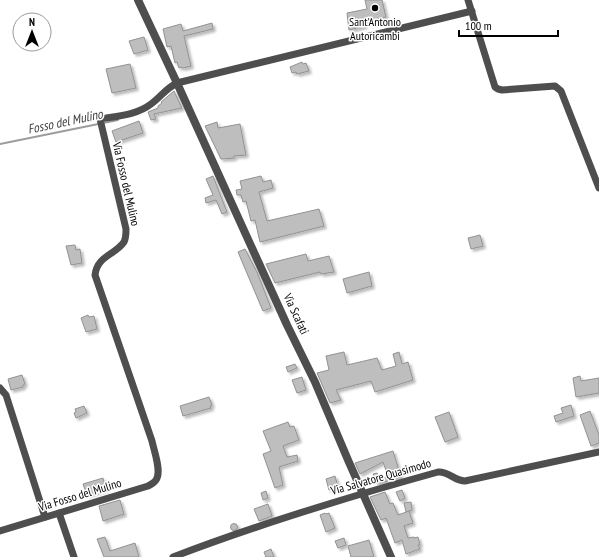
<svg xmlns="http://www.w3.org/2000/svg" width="599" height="557" viewBox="0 0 599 557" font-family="'PT Sans Narrow',sans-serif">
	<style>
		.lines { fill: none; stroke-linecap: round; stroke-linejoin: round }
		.stream { stroke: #9c9c9c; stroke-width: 2 }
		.building { fill: #bebebe; stroke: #929292; filter: url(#shadow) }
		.minor { stroke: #4e4e4e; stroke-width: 7 }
		.tertiary { stroke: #4e4e4e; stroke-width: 8 }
		.poi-dot { fill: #000; stroke: #fff; stroke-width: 1.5 }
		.labels { text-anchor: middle; stroke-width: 3; stroke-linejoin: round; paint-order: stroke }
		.poi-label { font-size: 12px; fill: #000; stroke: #fff }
		.street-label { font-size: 12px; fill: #000; stroke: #fff }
		.water-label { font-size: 13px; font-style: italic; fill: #3d3d3d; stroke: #fff }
	</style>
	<defs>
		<filter id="shadow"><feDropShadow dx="2.5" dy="2.5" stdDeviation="1" flood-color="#0004"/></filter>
	</defs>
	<rect width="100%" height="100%" fill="#fff"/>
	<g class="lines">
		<polyline class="stream" points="0,144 118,120"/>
	</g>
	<g class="building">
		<polygon points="365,0 382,0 386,17 364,23 365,26 349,30 347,13 367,9"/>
		<polygon points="212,23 213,29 184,36 191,66 183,68 181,67 179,68 177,62 175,63 171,46 167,47 163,29 181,24 183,31"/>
		<polygon points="144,37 148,50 134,54 129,41"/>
		<polygon points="302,62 303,64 306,63 309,71 297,74 296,72 292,73 290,67"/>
		<polygon points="130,64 136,88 112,93 106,69"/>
		<polygon points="174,91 182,108 154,114 156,119 151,120 148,112 158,108 158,106 162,103 161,102"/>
		<polygon points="139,121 143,133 116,142 112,131"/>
		<polygon points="217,122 218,128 240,124 246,155 234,156 234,158 221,159 205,126"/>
		<polygon points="213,176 227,212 222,214 216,200 206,203 205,198 213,195 206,179"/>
		<polygon points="261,176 263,182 271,180 273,188 259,192 267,221 319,209 324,226 260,242 255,220 251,221 246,201 243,202 241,195 237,195 236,190 242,189 240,181"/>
		<polygon points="480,235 483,246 471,249 468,238"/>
		<polygon points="75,245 76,250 80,249 82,263 71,265 66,246"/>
		<polygon points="245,249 257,272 271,308 263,311 238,252"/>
		<polygon points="306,254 308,261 329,256 334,272 321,274 320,272 275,283 266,264"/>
		<polygon points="369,272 372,286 347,293 343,279"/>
		<polygon points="88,315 89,317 94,316 97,329 86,332 81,318"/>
		<polygon points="344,352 347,365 377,358 382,370 396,366 393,354 399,352 402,364 408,362 413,380 375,392 371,381 336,390 341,400 330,403 317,373 329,370 326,356"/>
		<polygon points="295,364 297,368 288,372 286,367"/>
		<polygon points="22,375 25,384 23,385 23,387 11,390 8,379"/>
		<polygon points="580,376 581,381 599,378 599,393 576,397 573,378"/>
		<polygon points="302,377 306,390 297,393 292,380"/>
		<polygon points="209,397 212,405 210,406 211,408 183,416 180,406"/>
		<polygon points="571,405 574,416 556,422 554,416 563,413 561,408"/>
		<polygon points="84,406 87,413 76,418 74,413 76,412 75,409"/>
		<polygon points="590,411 599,435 599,443 591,446 580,415"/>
		<polygon points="449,412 458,437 445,442 435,417"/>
		<polygon points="288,422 290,427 294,426 299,440 283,446 287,457 297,455 298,461 279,467 283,485 275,488 263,454 271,451 263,431"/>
		<polygon points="393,451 401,477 377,484 373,474 377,473 380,479 388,476 383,462 360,474 355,463"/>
		<polygon points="335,476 338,487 329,490 326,479"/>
		<polygon points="103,478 106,489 87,495 83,484"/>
		<polygon points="402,490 405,498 400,501 396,492"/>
		<polygon points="266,491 268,498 263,500 261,493"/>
		<polygon points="385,492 390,504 393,503 398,515 409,511 413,523 404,526 408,538 414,537 414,538 418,537 420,545 418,545 420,549 406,554 402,540 395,543 386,518 381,520 370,497"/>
		<polygon points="120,500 124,514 103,521 99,506"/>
		<polygon points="411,502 412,510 406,512 404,503"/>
		<polygon points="268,504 272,516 259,521 254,509"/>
		<polygon points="325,513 326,514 329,513 335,528 326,532 320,515"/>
		<circle cx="234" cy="527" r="3.5"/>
		<polygon points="105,537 110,551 135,543 139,557 104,557 97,539"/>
		<polygon points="344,538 346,545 338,548 335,541"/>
		<polygon points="369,540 374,557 351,557 348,546"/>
		<polygon points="271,549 274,557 266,557 264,552"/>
	</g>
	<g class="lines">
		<g class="minor">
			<polyline points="468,0 495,87 498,89 502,90 555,86 561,91 599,188"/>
			<polyline points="0,388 6,395 45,517"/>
			<polyline points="59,513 74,557"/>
			<path d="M0 531 148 486C150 485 154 483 156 480 162 472 154 451 152 441L95 275C97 256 115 255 124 242 126 238 126 233 126 229L100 119C117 116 137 115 151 104 161 97 165 89 177 83L472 11"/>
			<path d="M173 557C259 524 348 497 438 472 449 471 454 481 465 481L599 452"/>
		</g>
		<polyline class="tertiary" points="138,0 177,83 287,325 315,382 348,460 391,557"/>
	</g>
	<circle class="poi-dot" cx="375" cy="8" r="4"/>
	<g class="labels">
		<g class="poi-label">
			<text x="375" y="26">Sant'Antonio<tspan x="375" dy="14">Autoricambi</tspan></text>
		</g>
		<g class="street-label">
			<text transform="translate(126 184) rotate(77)" y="4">Via Fosso del Mulino</text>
			<text transform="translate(296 314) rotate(65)" y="4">Via Scafati</text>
			<text transform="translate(381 477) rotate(-16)" y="4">Via Salvatore Quasimodo</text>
			<text transform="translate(80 495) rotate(-17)" y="4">Via Fosso del Mulino</text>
		</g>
		<g class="water-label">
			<text transform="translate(65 121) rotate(-12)" y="5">Fosso del Mulino</text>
		</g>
	</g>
	<g transform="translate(32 32)"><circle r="19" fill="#ffffff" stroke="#999999"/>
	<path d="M0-3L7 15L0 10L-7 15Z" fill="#000000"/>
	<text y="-6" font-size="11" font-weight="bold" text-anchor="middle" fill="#000000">N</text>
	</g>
	<path d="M459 30v6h99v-6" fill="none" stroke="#000000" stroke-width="2"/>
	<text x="465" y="30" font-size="12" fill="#000000" stroke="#ffffff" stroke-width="3" paint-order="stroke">100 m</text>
</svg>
